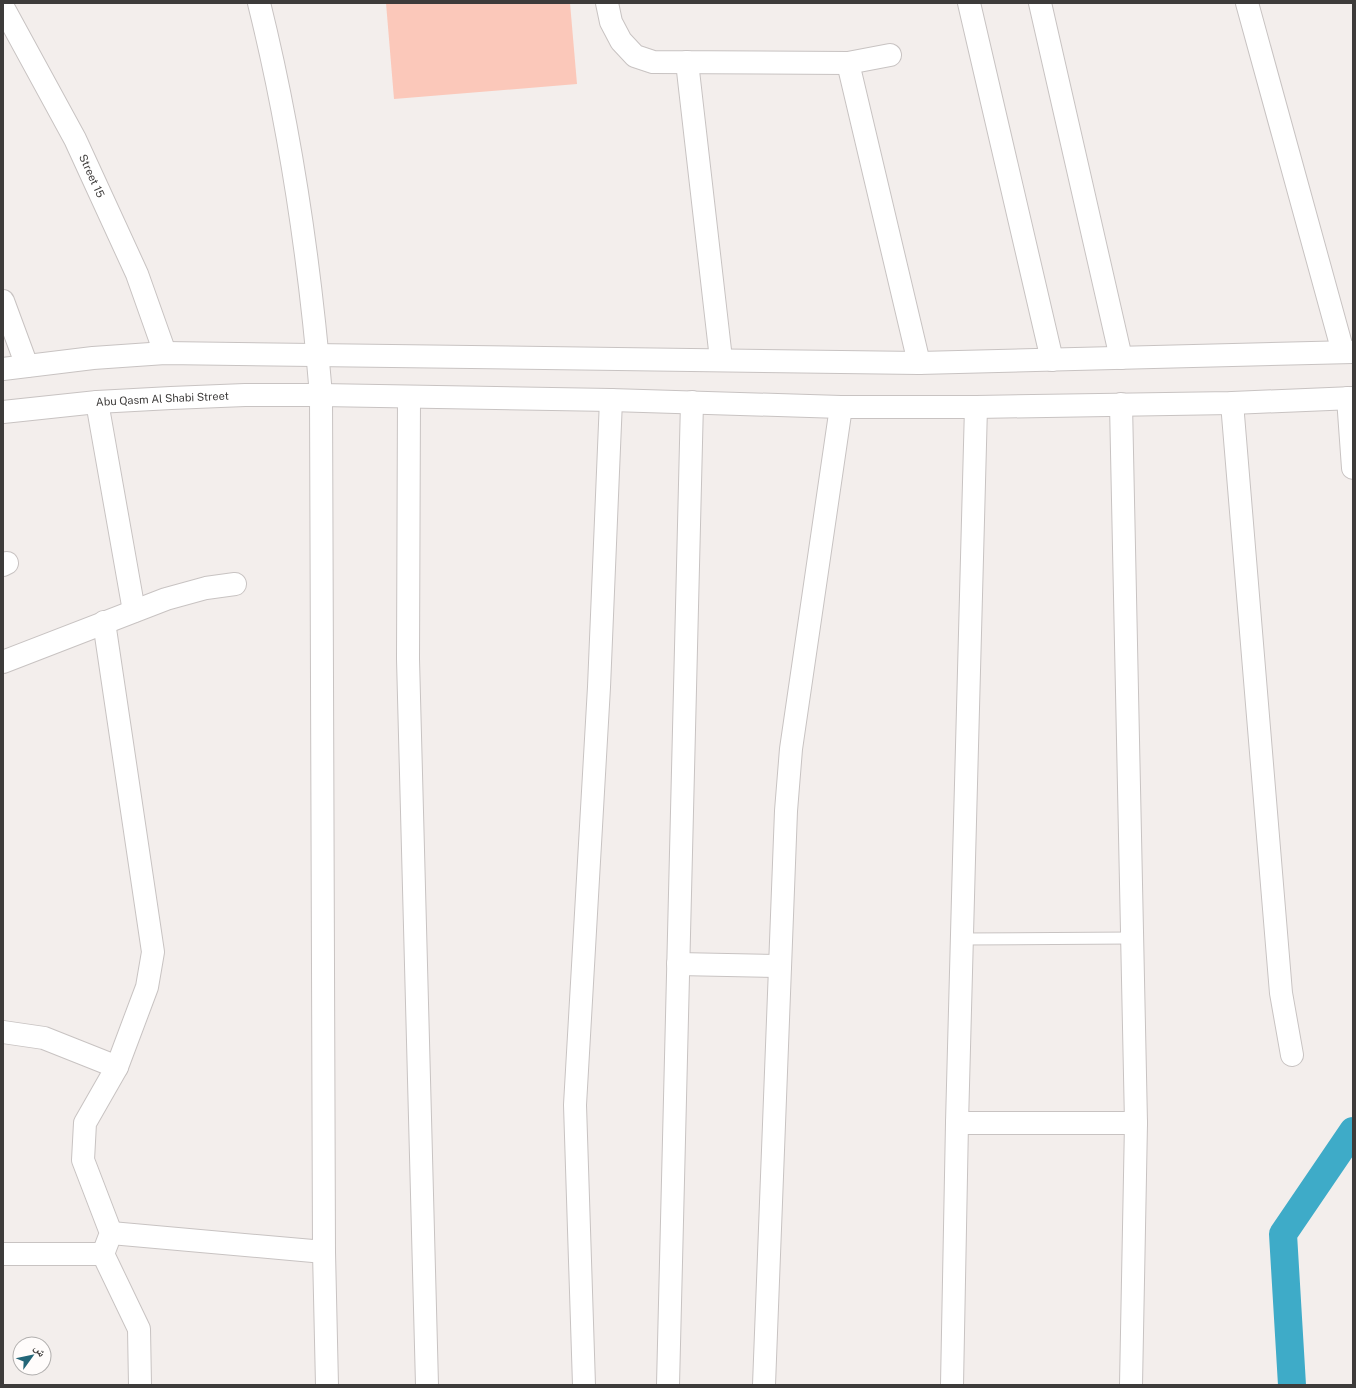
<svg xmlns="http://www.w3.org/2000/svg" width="1356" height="1388" viewBox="0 0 1356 1388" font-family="'Public Sans','Noto Naskh Arabic',sans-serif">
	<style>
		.green { fill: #fbc8ba }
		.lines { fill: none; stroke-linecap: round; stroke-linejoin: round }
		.canal { stroke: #3eabc8; stroke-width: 28 }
		.service-casing { stroke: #c8c3c2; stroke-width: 13 }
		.minor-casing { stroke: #c8c3c2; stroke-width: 24 }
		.tertiary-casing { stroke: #c8c3c2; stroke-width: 24 }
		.service { stroke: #fff; stroke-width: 11 }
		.minor { stroke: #fff; stroke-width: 22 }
		.tertiary { stroke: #fff; stroke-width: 22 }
		.labels { text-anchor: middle; stroke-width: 3; stroke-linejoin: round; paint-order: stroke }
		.street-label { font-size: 11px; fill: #3d3b3a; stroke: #fffcfb }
	</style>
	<rect width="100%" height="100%" fill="#f3eeec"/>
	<polygon class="green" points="386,3 570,3 577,84 394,99"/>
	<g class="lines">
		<polyline class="canal" points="1292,1385 1283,1234 1353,1131"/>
		<g class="service-casing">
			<polyline id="service" points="962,939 1132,938"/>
		</g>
		<g class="minor-casing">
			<g id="minor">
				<polyline points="607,3 611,22 621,41 635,56 653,62 848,63 890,55"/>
				<polyline points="969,3 1052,360"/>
				<polyline points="1040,3 1121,358"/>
				<polyline points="1247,3 1343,352"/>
				<path id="s1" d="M3 7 75 139 137 274 165 353"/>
				<polyline points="687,62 721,359"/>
				<polyline points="848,63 919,363"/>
				<polyline points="3,301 27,366"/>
				<polyline points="409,397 408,659 427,1385"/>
				<polyline points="1348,398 1353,468"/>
				<polyline points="97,402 134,611"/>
				<polyline points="1232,403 1281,993 1292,1055"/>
				<polyline points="1121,404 1136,1123 1131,1385"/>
				<polyline points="3,565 7,563"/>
				<polyline points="104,622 153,952 147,987 117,1067 85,1123 83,1160 111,1233 103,1254 139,1329 140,1385"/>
				<polyline points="3,662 166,599 206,588 235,584"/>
				<polyline points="678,964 780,966"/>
				<polyline points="3,1032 44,1038 117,1067"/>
				<polyline points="957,1123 1136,1123"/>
				<polyline points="111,1233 324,1252"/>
				<polyline points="3,1254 103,1254"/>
				<polyline points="584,1385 575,1105 599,687 611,400"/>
				<polyline points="668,1385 692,402"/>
				<polyline points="764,1385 786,811 791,749 841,407"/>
				<polyline points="952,1385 957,1123 976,407"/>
			</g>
		</g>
		<g class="tertiary-casing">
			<g id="tertiary">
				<path d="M259 3C291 132 310 263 321 395L324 1252 327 1385"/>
				<polyline points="3,369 93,358 165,353 919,363 1353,352"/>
				<path id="s2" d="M3 412 97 402 171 398 245 395H321L611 400 841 407H976L1232 403 1353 398"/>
			</g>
		</g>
		<use href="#service" class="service"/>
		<use href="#minor" class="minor"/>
		<use href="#tertiary" class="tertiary"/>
	</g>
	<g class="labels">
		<g class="street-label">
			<text dy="4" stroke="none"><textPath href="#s1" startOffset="191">Street 15</textPath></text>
			<text dy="4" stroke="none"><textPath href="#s2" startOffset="160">Abu Qasm Al Shabi Street</textPath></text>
		</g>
	</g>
	<rect width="1356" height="1388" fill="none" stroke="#3d3b3a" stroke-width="8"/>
	<g transform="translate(32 1356) rotate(57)"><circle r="19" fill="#fffcfb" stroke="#b1afae"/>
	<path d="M0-3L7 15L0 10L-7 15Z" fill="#236678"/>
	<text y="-6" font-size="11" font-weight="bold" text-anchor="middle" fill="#3d3b3a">ش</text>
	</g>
</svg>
